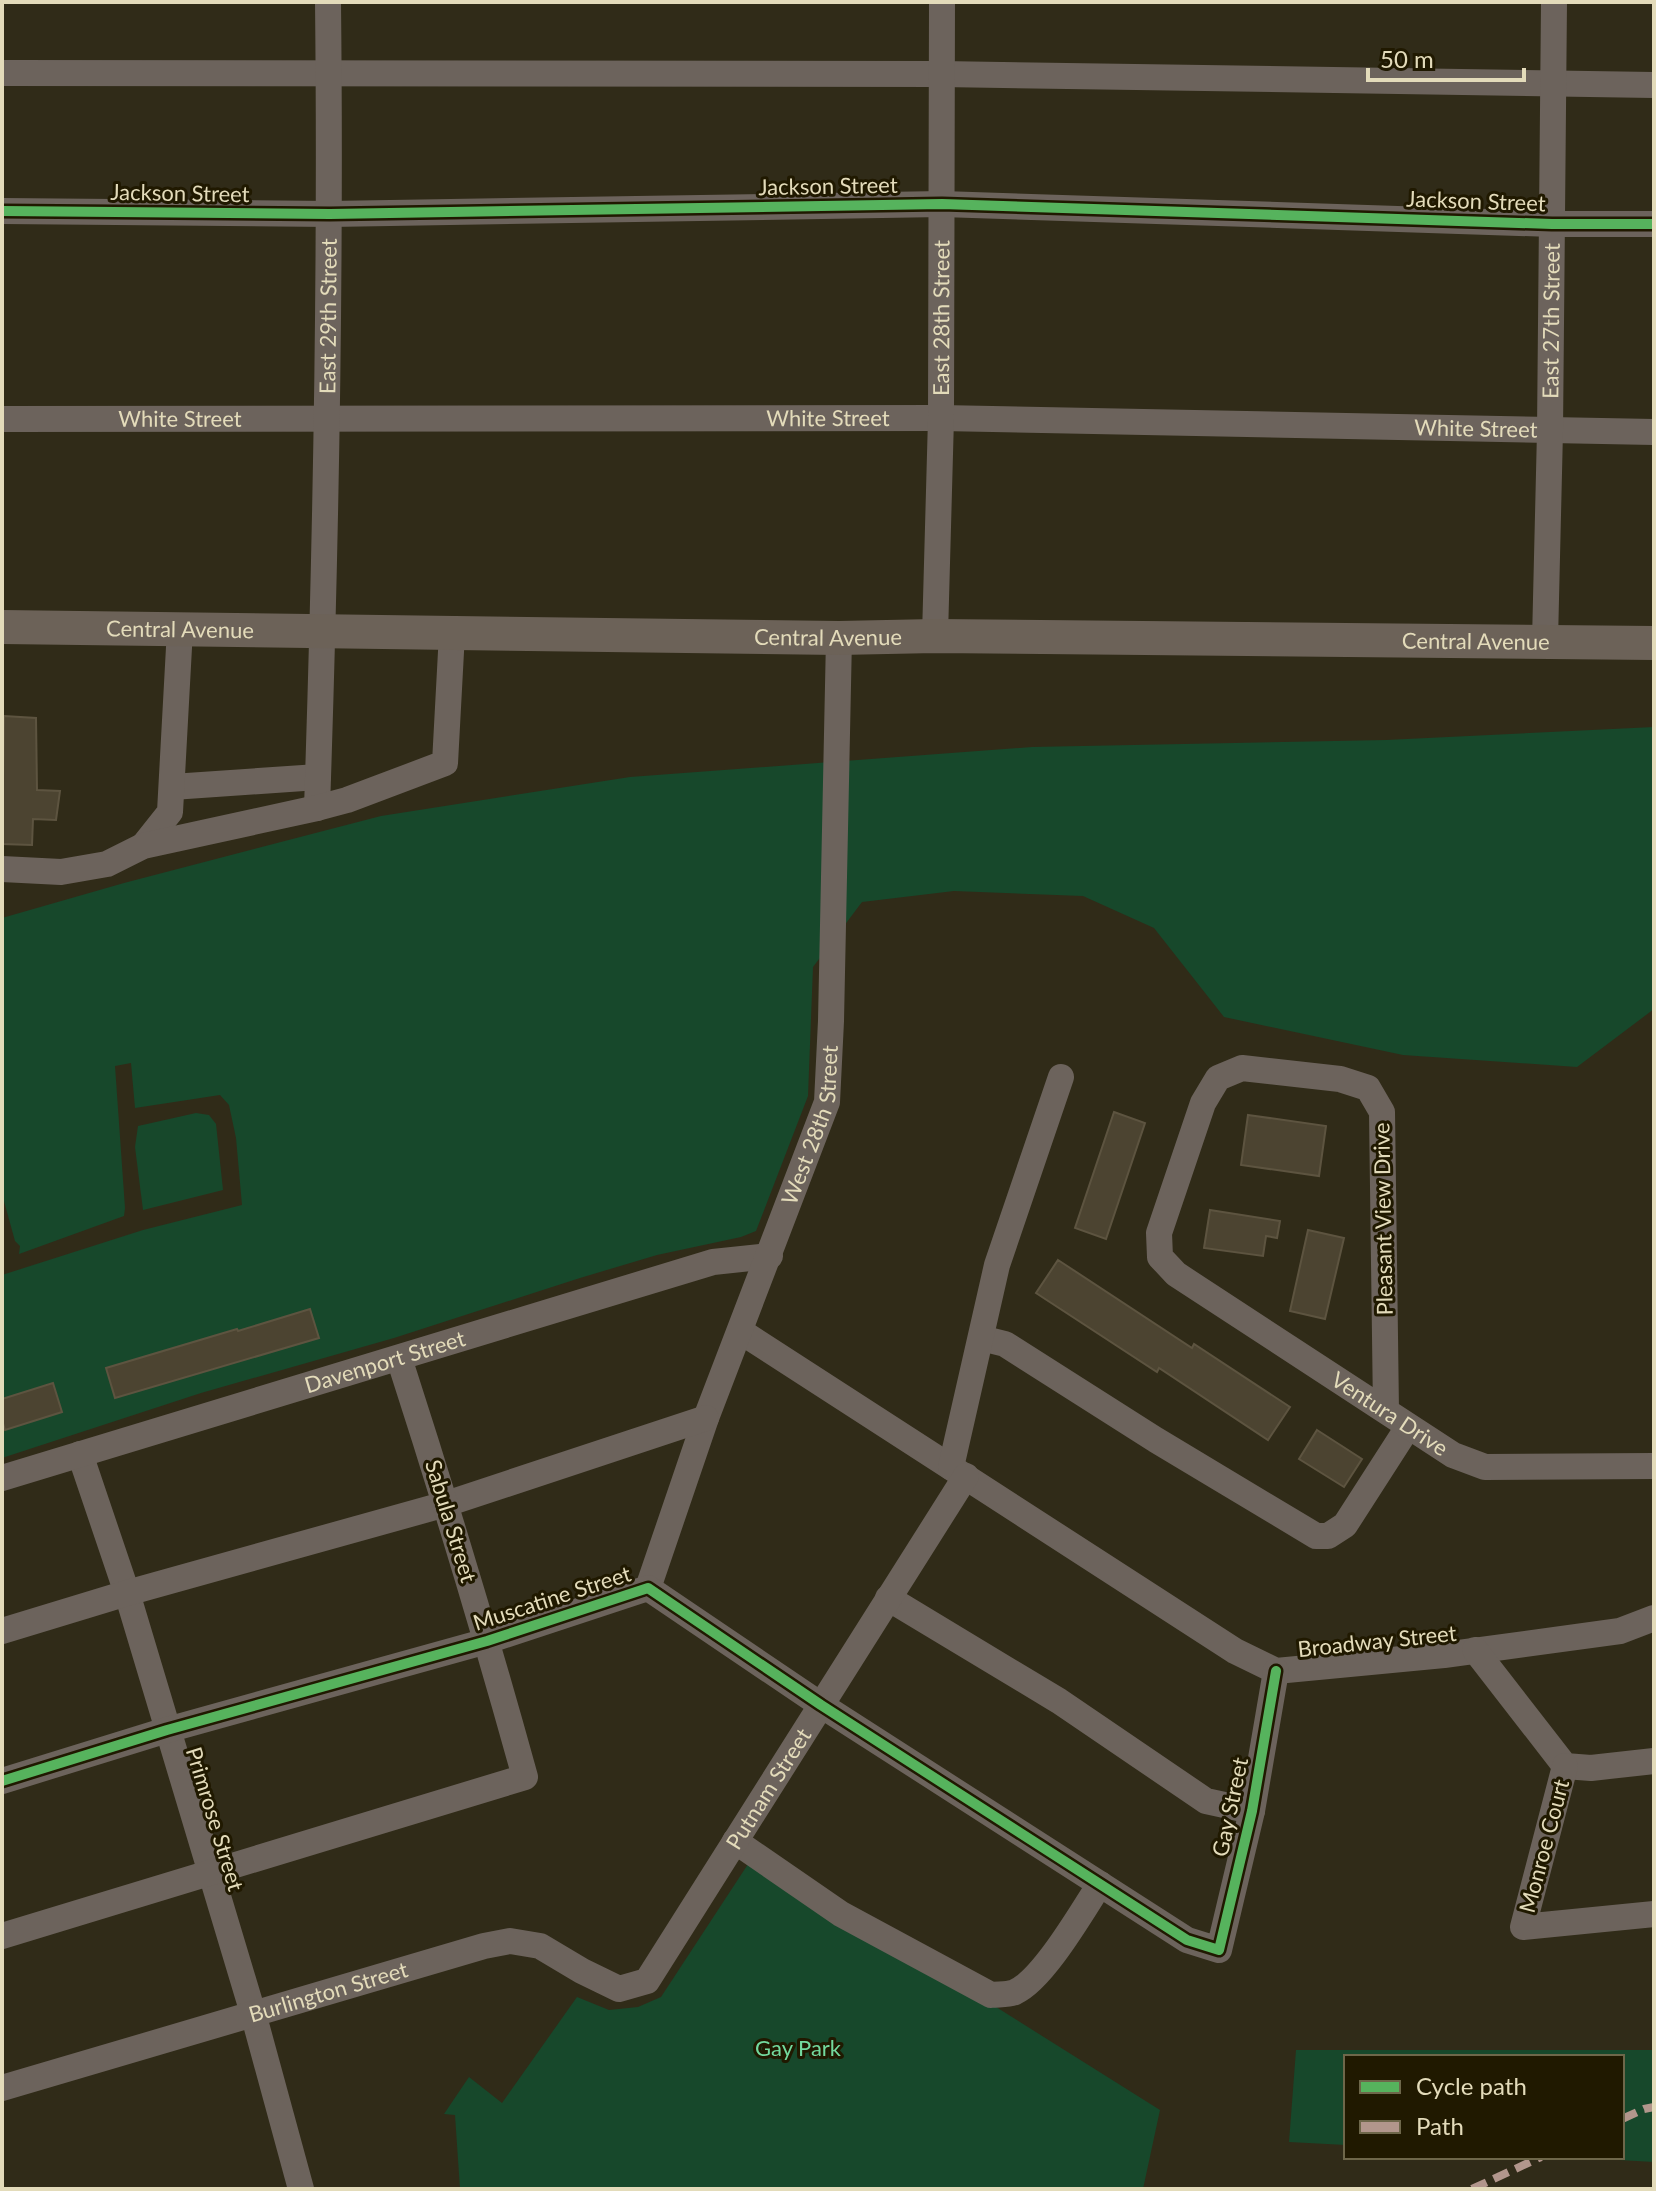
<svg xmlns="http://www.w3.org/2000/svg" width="1656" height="2191" viewBox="0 0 1656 2191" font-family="Lato,sans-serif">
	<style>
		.green { fill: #17482b }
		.building { fill: #4c4431; stroke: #5d5440; stroke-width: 2 }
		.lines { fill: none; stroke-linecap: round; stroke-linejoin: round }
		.minor { stroke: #6c635c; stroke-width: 26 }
		.major { stroke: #6c6258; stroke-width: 34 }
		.quiet { stroke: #b2968c; stroke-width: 8; stroke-dasharray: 16 8; stroke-linecap: butt }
		.cycleway-casing { stroke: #201900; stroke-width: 15 }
		.cycleway { stroke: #56b35d; stroke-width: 10 }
		.labels { text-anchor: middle; stroke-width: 6; stroke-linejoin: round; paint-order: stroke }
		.street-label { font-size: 22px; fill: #e3dbba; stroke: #201900 }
		.park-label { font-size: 22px; fill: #73da9e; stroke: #201900 }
	</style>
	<rect width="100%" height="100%" fill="#302b18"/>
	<g class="green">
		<polygon points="1654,727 1654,1009 1577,1067 1403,1055 1224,1017 1154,928 1083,896 954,891 862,902 813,967 808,1096 756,1231 741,1237 657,1255 580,1278 394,1338 201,1393 2,1458 2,1275 143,1230 242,1205 236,1138 229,1105 220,1095 135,1108 131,1063 115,1066 125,1208 124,1216 19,1254 20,1246 15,1241 2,1194 2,918 124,883 381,816 630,777 1032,747 1386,740"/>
		<polygon points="196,1113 209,1115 216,1124 223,1190 143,1210 135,1147 138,1126"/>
		<polygon points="754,1855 1160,2110 1143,2189 460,2189 455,2115 444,2114 469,2077 502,2103 577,1997 609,2010 638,2007 661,1997"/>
		<polygon points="1296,2050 1654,2050 1654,2162 1566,2157 1622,2157 1622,2057 1346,2057 1346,2145 1289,2142"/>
	</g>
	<g class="building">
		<polygon points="4,716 36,718 37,790 60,791 56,820 33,819 32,845 2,844"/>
		<polygon points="1114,1112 1145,1123 1106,1239 1075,1228"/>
		<polygon points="1248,1115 1326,1126 1319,1176 1241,1165"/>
		<polygon points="1210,1210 1280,1221 1277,1238 1266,1236 1263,1256 1204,1248"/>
		<polygon points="1308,1230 1344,1238 1325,1319 1290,1311"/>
		<polygon points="1058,1260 1192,1348 1194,1344 1290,1407 1268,1440 1159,1368 1157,1372 1036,1293"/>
		<polygon points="310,1309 319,1338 115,1398 106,1368 237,1329 238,1331"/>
		<polygon points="53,1383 62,1412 5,1430 2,1420 2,1399"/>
		<polygon points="1317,1430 1362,1459 1344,1487 1299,1459"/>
	</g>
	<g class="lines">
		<g class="minor">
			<polyline points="2,73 941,74 1654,85"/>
			<polyline points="2,211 330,214 942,204 1552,224 1654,224"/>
			<path id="s1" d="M2 419 941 418 1654 432"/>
			<path id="s2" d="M935 636 941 418 942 2"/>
			<path id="s3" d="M1545 641 1550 431 1554 2"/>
			<polyline points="172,787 318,777"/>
			<path id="s4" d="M317 808C326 540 331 271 328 2"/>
			<polyline points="143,846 170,812 180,629"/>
			<polyline points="2,869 61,872 107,864 143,846 317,808 347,800 445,763 452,633"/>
			<polyline points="740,1331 1235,1651 1276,1671 1444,1655 1620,1631 1654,1618"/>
			<polyline points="981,1338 1005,1344 1156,1440 1316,1536 1328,1536 1345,1525 1408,1427"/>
			<path id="s5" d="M1386 1411 1382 1112 1368 1088 1340 1079 1242 1068 1218 1078 1203 1103 1159 1233 1160 1257 1176 1274 1453 1455 1485 1467 1654 1466"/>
			<polyline points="80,1454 127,1593 253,2013 301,2189"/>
			<polyline points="951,1467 997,1265 1061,1077"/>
			<path id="s6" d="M2 1478 713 1262 770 1256"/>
			<path id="s7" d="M648 1588 706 1418 827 1102 831 1021 839 638"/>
			<polyline points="888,1598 1059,1701 1206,1801 1252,1811"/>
			<polyline points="2,1631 127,1593 446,1504 706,1418"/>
			<polyline points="1475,1650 1565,1766 1591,1768 1654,1761"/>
			<polyline points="1565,1766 1523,1927 1654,1914"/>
			<polyline points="2,1781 167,1730 487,1641 648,1588 821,1705 1187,1940 1219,1950 1252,1811 1276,1671"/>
			<path d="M735 1841 841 1914 991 1995C998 1994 1009 1995 1015 1992 1043 1980 1083 1910 1100 1884"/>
			<path d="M2 1936 525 1777C486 1636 444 1497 399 1358"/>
			<path id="s8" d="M2 2088 484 1946 510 1941 540 1946 582 1971 619 1989 647 1981 966 1476"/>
		</g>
		<path class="major" id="s9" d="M2 627 839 638 935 636 1654 643"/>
		<g class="quiet">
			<polyline points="1622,2119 1644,2109 1654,2107"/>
			<polyline points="1472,2189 1541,2157"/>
		</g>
		<g class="cycleway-casing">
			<g id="cycleway">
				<polyline points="2,211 330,214 942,204 1552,224 1654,224"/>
				<polyline points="2,1781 167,1730 487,1641 648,1588 821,1705 1187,1940 1219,1950 1252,1811 1276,1671"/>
			</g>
		</g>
		<use href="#cycleway" class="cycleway"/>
	</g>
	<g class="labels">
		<g class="street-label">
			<text transform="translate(828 186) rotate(-1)" y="8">Jackson Street</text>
			<text transform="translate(180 193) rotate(1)" y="8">Jackson Street</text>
			<text transform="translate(1476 201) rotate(2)" y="8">Jackson Street</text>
			<text dy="8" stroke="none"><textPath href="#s4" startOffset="492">East 29th Street</textPath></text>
			<text dy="8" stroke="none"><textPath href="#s2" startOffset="318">East 28th Street</textPath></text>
			<text dy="8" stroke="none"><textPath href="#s3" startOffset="320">East 27th Street</textPath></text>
			<text dy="8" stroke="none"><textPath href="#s1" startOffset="826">White Street</textPath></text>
			<text dy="8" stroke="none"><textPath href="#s1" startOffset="178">White Street</textPath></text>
			<text dy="8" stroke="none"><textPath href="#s1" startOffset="1474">White Street</textPath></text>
			<text dy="8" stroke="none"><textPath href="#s9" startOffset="178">Central Avenue</textPath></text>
			<text dy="8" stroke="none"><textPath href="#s9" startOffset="826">Central Avenue</textPath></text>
			<text dy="8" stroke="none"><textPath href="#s9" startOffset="1474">Central Avenue</textPath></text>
			<text dy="8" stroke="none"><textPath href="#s7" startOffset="492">West 28th Street</textPath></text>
			<text transform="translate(1383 1219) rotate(-91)" y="8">Pleasant View Drive</text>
			<text dy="8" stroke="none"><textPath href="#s6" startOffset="400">Davenport Street</textPath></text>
			<text dy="8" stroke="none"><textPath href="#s5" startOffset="950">Ventura Drive</textPath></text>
			<text transform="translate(451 1521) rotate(73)" y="8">Sabula Street</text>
			<text transform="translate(552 1598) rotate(-18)" y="8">Muscatine Street</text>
			<text transform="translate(1377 1641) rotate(-6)" y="8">Broadway Street</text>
			<text dy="8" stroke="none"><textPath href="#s8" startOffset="906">Putnam Street</textPath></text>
			<text transform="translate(1230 1807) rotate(-78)" y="8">Gay Street</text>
			<text transform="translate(215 1819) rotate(73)" y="8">Primrose Street</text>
			<text transform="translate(1544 1846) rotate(-75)" y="8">Monroe Court</text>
			<text dy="8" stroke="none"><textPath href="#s8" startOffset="340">Burlington Street</textPath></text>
		</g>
		<g class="park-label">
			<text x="798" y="2056">Gay Park</text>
		</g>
	</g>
	<rect width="1656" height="2191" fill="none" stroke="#e3dbba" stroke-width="8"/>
	<rect x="1344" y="2055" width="280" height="104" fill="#201900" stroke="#6e674a" stroke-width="2"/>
	<rect x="1360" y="2081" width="40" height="12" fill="#56b35d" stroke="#6e674a" stroke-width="2"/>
	<text x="1416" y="2095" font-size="24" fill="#e3dbba">Cycle path</text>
	<rect x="1360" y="2121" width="40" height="12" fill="#b2968c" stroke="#6e674a" stroke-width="2"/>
	<text x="1416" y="2135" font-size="24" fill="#e3dbba">Path</text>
	<path d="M1368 68v12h156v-12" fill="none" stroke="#e3dbba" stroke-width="4"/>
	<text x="1380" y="68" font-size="24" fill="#e3dbba" stroke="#201900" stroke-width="6" paint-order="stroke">50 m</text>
</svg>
